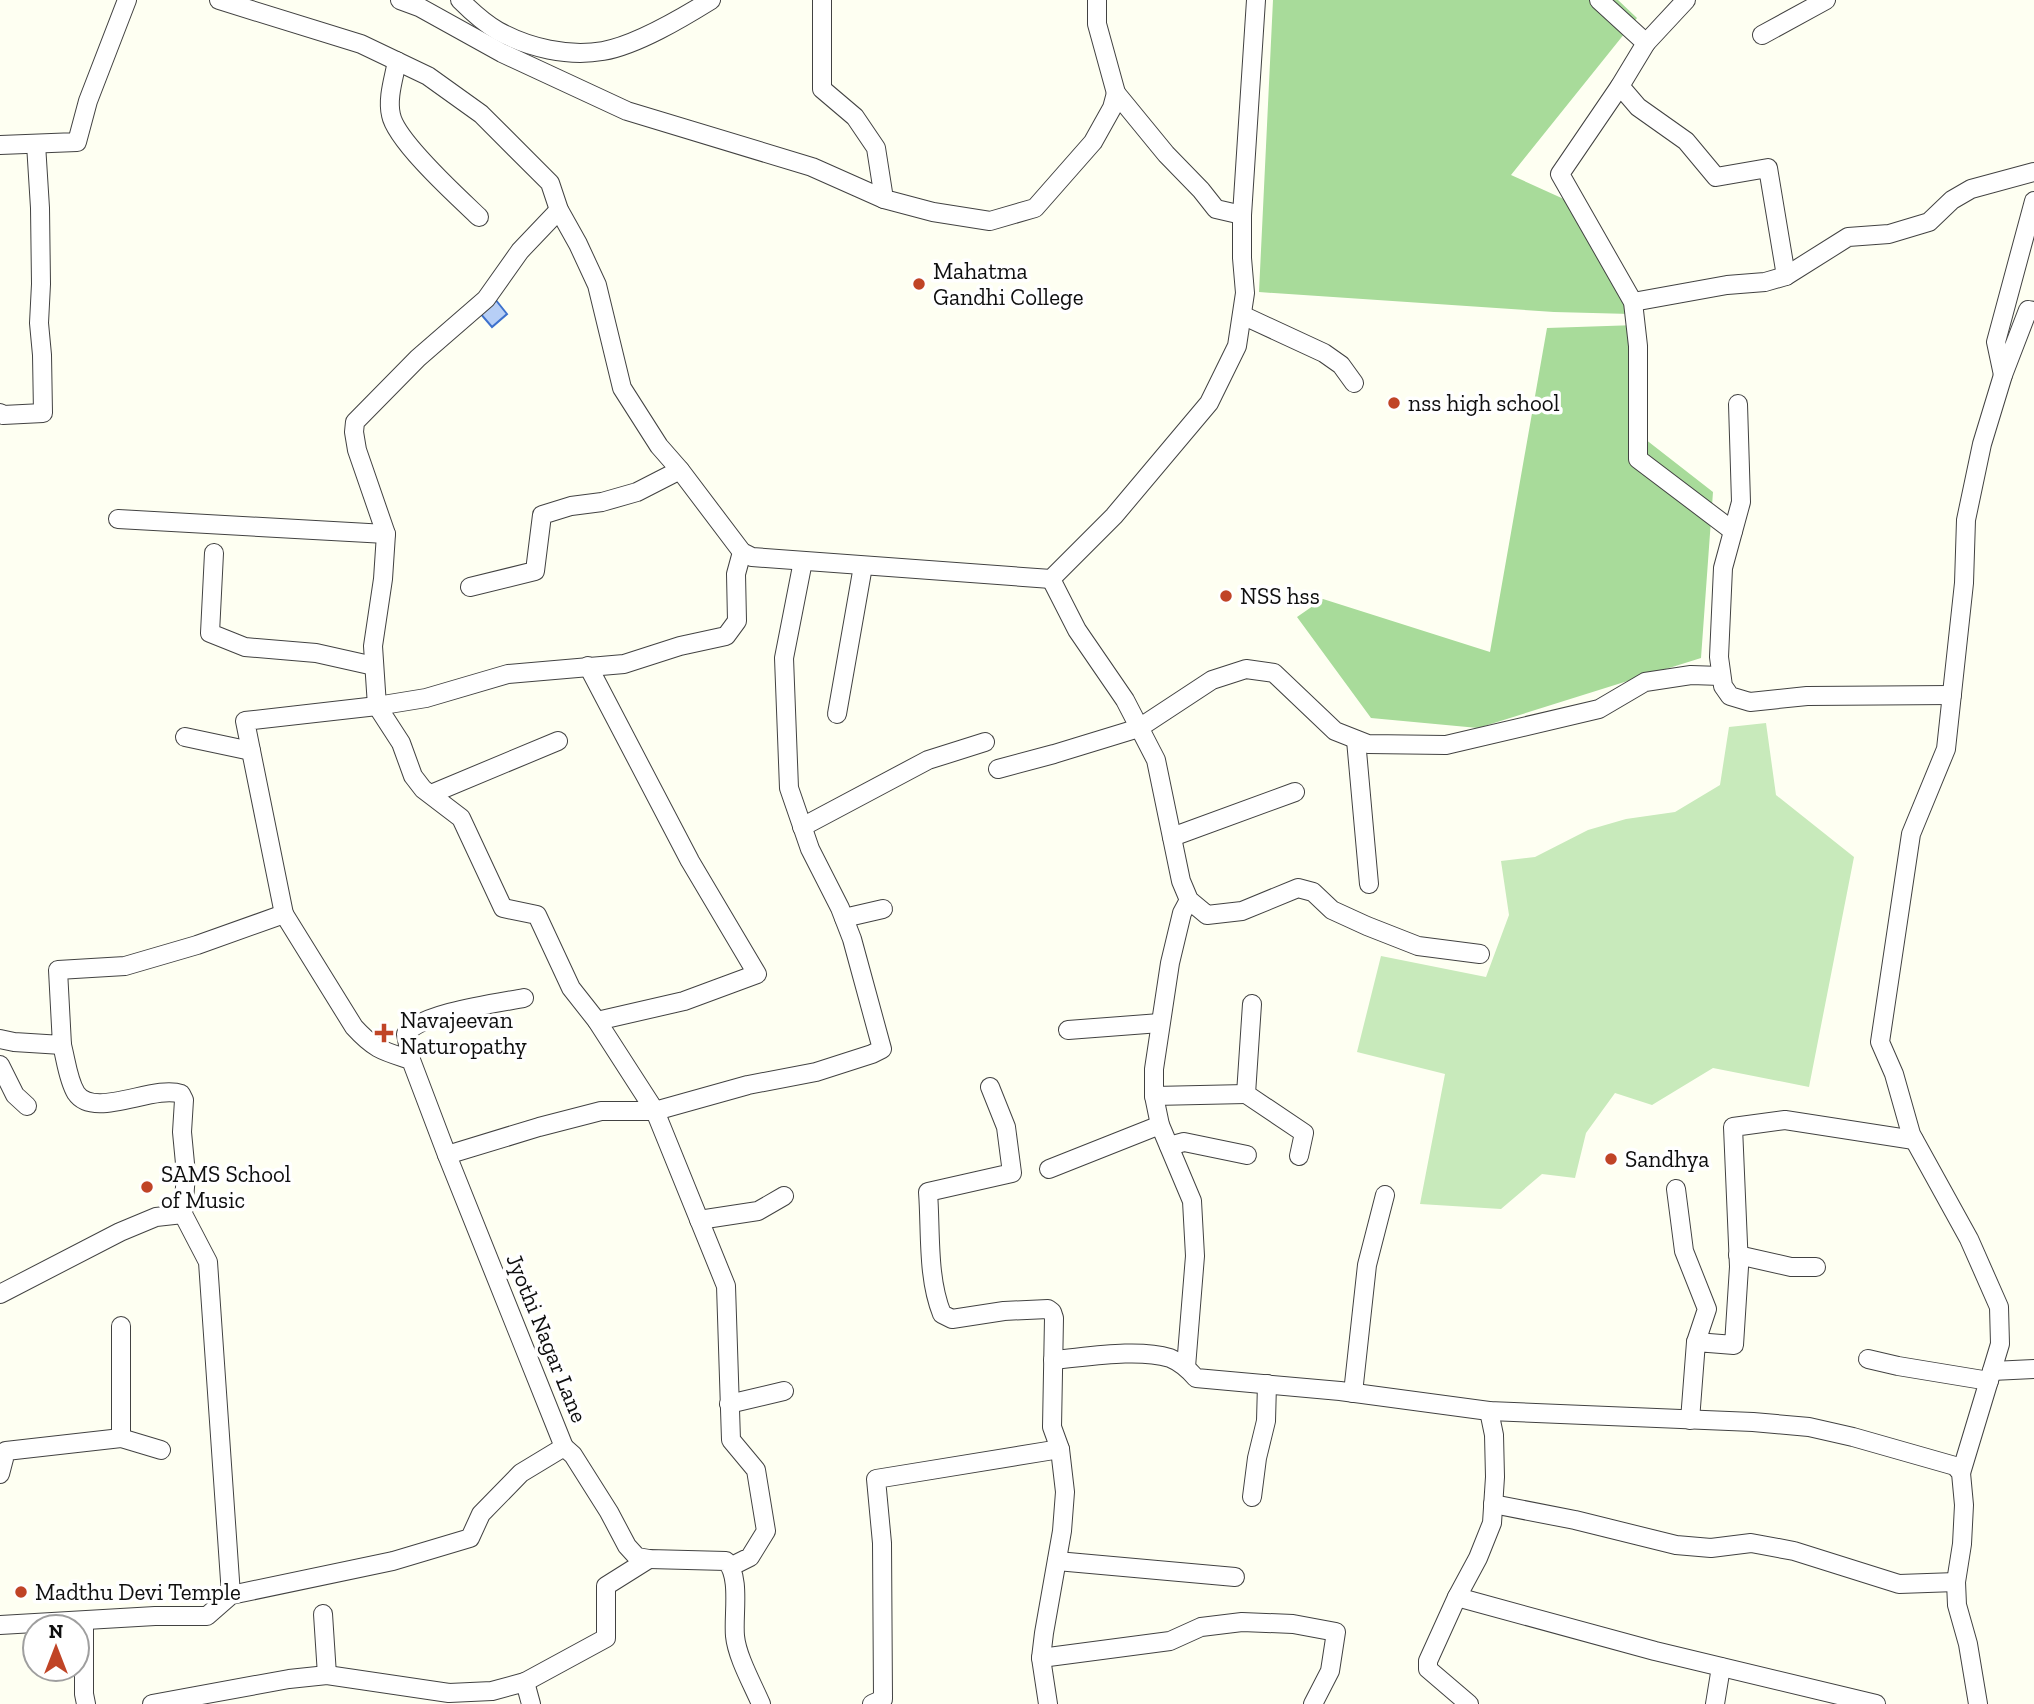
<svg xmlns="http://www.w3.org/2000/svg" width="2034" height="1704" viewBox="0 0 2034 1704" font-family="'Zilla Slab',serif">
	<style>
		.green { fill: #c8eabb }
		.forest { fill: #a8db9a }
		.water { fill: #b7cff6; stroke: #3d71cd; stroke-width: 2 }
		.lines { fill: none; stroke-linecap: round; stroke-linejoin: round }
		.street-casing { stroke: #424242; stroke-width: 20 }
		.street { stroke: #fff; stroke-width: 18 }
		.poi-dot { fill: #c04426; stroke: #fff; stroke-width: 2.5 }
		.labels { text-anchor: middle; stroke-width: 7; stroke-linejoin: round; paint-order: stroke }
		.poi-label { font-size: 23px; fill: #0f0f0f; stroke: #fff; text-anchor: start }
		.street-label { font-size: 23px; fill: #0f0f0f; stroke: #fff }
	</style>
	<rect width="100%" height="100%" fill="#fefff2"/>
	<polygon class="green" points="1766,723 1776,795 1854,857 1809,1087 1713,1068 1652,1105 1615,1093 1586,1133 1575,1178 1542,1174 1501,1209 1420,1204 1445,1074 1357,1052 1381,956 1486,977 1509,915 1501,861 1535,857 1588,830 1626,819 1675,812 1720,785 1729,727"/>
	<g class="forest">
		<polygon points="1273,0 1618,0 1637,18 1511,175 1577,205 1631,314 1554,312 1259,292"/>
		<polygon points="1637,325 1645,439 1713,492 1701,658 1478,728 1371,718 1297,617 1323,599 1490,652 1547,328"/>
	</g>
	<polygon class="water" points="495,299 507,314 492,327 479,312"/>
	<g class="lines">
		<g class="street-casing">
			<g id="street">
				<polyline points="219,0 361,44 428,76 481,114 550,183 559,210 578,244 597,285 622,388 659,446 680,470 742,552 752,557 1051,579 1114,516 1209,403 1237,346 1245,293 1242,258 1242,215 1256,0"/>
				<polyline points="400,0 419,7 502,53 627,111 812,167 884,199"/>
				<path d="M460 0C471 11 484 23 498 31 529 48 568 57 603 51 637 45 682 18 711 0"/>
				<polyline points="822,0 822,89 855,117 876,148 884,199 933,212 990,221 1035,208 1093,142 1112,108 1116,93 1166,154 1201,190 1216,209 1242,215"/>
				<polyline points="1097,0 1097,24 1116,93"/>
				<polyline points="1599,0 1646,43 1620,86 1560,174 1633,302 1638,346 1638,459 1733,531"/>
				<polyline points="1762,35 1826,0"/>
				<polyline points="1646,43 1686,0"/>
				<path d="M397 61C394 78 387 98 391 115 396 141 458 197 479 217"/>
				<polyline points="1620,86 1638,107 1686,141 1716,177 1768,168 1786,276"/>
				<polyline points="0,145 77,142 88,101 127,0"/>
				<polyline points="559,210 520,251 486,299 418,358 355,422 354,432 357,450 386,534 383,579 373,646 377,706 401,743 413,776 423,789 461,818 503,908 537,915 571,988 597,1021 655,1111 726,1286 731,1440 756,1470 766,1531 750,1557 732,1566"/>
				<polyline points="1633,302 1727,285 1765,282 1786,276 1848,237 1889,234 1929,222 1952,200 1971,189 2034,172"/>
				<polyline points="1242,315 1324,353 1341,365 1354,383"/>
				<polyline points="2003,375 1996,342 2034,201"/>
				<polyline points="1738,404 1741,502 1723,568 1719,657 1723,686 1730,696 1750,702 1807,696 1952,695"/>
				<polyline points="0,413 3,415 43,413 42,355 39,323 41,284 40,208 36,144"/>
				<polyline points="118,519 386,534"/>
				<polyline points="214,553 210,633 245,647 316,653 374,666"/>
				<polyline points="1051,579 1077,630 1125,700 1156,760 1181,881 1189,900 1207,915 1242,911 1298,888 1313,892 1332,910 1367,926 1418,946 1480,954"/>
				<polyline points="470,587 535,571 542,515 571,506 602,502 637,492 680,470"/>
				<polyline points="588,666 690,861 757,974 684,1001 597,1021"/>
				<polyline points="837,714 863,566"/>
				<polyline points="185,737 251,751"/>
				<polyline points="1356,740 1369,884"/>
				<polyline points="998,769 1054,754 1139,728 1212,680 1246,669 1274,673 1335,731 1368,744 1446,745 1599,709 1645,682 1691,675 1721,676"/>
				<polyline points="431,794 558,741"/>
				<polyline points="802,827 928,760 985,742"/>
				<polyline points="1172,837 1295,792"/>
				<polyline points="284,914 245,721 377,706 426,698 508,674 624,664 680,646 726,636 737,621 736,574 742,552"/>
				<polyline points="844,918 883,909"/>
				<polyline points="1252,1004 1246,1094 1304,1133 1299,1156"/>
				<polyline points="1068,1030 1160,1023"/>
				<path d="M0 1039 14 1042 62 1045 58 970 125 966 197 945 284 914 354 1027C375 1050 383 1051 411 1060L447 1155 564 1447 521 1473 481 1514 470 1538 393 1561 231 1595 207 1616H155L0 1625"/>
				<path d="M62 1045C66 1060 68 1080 76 1093 94 1120 154 1084 181 1094L184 1100 182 1132 186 1174 183 1214 208 1262 231 1595"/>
				<path d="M411 1060 406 1034C420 1013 498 1003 524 998"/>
				<polyline points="0,1065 15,1095 27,1106"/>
				<path d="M990 1087 1006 1127 1012 1173 928 1192C931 1231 927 1277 942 1314L952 1319 1004 1311 1048 1309 1052 1312 1054 1318 1052 1427 1060 1449 1065 1492 1062 1531 1044 1633 1041 1658 1048 1704"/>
				<polyline points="1154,1096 1246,1094"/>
				<polyline points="1169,1146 1184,1142 1247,1155"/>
				<polyline points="447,1155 539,1127 601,1111 655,1111 748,1085 816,1072 872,1054 882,1049 852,939 840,908 810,849 789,788 784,658 803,561"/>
				<polyline points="1049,1169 1160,1125"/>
				<polyline points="1676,1189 1684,1251 1707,1309 1696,1342"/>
				<polyline points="699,1220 758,1211 784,1196"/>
				<polyline points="1738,1255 1791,1267 1816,1267"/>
				<polyline points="0,1294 120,1232 156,1217 183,1214"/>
				<polyline points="121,1326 121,1438"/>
				<polyline points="1868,1359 1898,1366 1989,1381"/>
				<path d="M1053 1360C1088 1357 1137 1348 1170 1358 1180 1362 1189 1370 1196 1378L1340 1391 1489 1411 1753 1422 1809 1427 1853 1437 1955 1466 1961 1473 1964 1505 1962 1544 1956 1582 1957 1605 1968 1644 1978 1704"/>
				<polyline points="1186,1367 1195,1256 1192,1201 1160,1125 1154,1096 1154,1069 1170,963 1182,913 1189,900"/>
				<polyline points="1992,1371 2034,1369"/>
				<polyline points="1353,1393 1367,1265 1385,1195"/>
				<polyline points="729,1404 784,1391"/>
				<polyline points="1489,1411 1494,1435 1495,1477 1492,1523 1478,1558 1457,1597 1655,1651 1876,1704"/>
				<polyline points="1690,1420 1696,1342 1734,1345 1739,1267 1733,1127 1785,1120 1914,1140"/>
				<path d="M564 1447 573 1455 609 1512 627 1546 637 1557 649 1559 726 1561C741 1576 733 1615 735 1636 737 1657 753 1685 761 1704"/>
				<polyline points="1961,1473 2000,1344 1999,1307 1969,1239 1911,1134 1894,1074 1880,1042 1911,834 1946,749 1964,583 1966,520 1982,444 2003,375 2028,310 2034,311"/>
				<polyline points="0,1474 6,1451 121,1438 161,1450"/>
				<polyline points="1252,1497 1257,1458 1266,1421 1267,1384"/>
				<polyline points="1493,1504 1575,1520 1676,1545 1711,1548 1751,1543 1794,1551 1899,1584 1956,1582"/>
				<polyline points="1057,1561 1235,1577"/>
				<polyline points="1457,1597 1428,1661 1428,1669 1469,1704"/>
				<polyline points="323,1614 327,1675"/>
				<polyline points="84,1621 84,1694 86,1704"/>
				<polyline points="1041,1658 1170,1641 1201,1627 1242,1622 1293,1624 1336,1632 1330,1671 1313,1704"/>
				<polyline points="525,1682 606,1638 606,1586 649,1559"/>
				<polyline points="152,1704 289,1679 327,1675 449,1693 492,1691 525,1682 531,1704"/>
				<polyline points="872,1704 883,1699 882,1543 876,1479 1060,1449"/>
				<polyline points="1715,1704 1721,1667"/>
			</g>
		</g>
		<use href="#street" class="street"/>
	</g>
	<g class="poi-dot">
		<circle cx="919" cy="284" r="7"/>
		<circle cx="1394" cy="403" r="7"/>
		<circle cx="1226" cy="596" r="7"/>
		<path d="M380.5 1022.5h7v7h7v7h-7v7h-7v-7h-7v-7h7z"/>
		<circle cx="1611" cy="1159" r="7"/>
		<circle cx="147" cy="1187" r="7"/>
		<circle cx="21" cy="1592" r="7"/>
	</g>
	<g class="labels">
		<g class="poi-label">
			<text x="933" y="279">Mahatma<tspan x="933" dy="26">Gandhi College</tspan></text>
			<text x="1408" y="411">nss high school</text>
			<text x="1240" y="604">NSS hss</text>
			<text x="400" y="1028">Navajeevan<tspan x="400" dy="26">Naturopathy</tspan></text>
			<text x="1625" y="1167">Sandhya</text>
			<text x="161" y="1182">SAMS School<tspan x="161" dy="26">of Music</tspan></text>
			<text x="35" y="1600">Madthu Devi Temple</text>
		</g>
		<g class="street-label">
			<text transform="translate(547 1338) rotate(68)" y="8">Jyothi Nagar Lane</text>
		</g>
	</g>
	<g transform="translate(56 1648)"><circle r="33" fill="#ffffff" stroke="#9f9f9f" stroke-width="2"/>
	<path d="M0-5L12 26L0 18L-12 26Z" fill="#c04426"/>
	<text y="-10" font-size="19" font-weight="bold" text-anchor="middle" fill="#0f0f0f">N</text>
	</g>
</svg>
